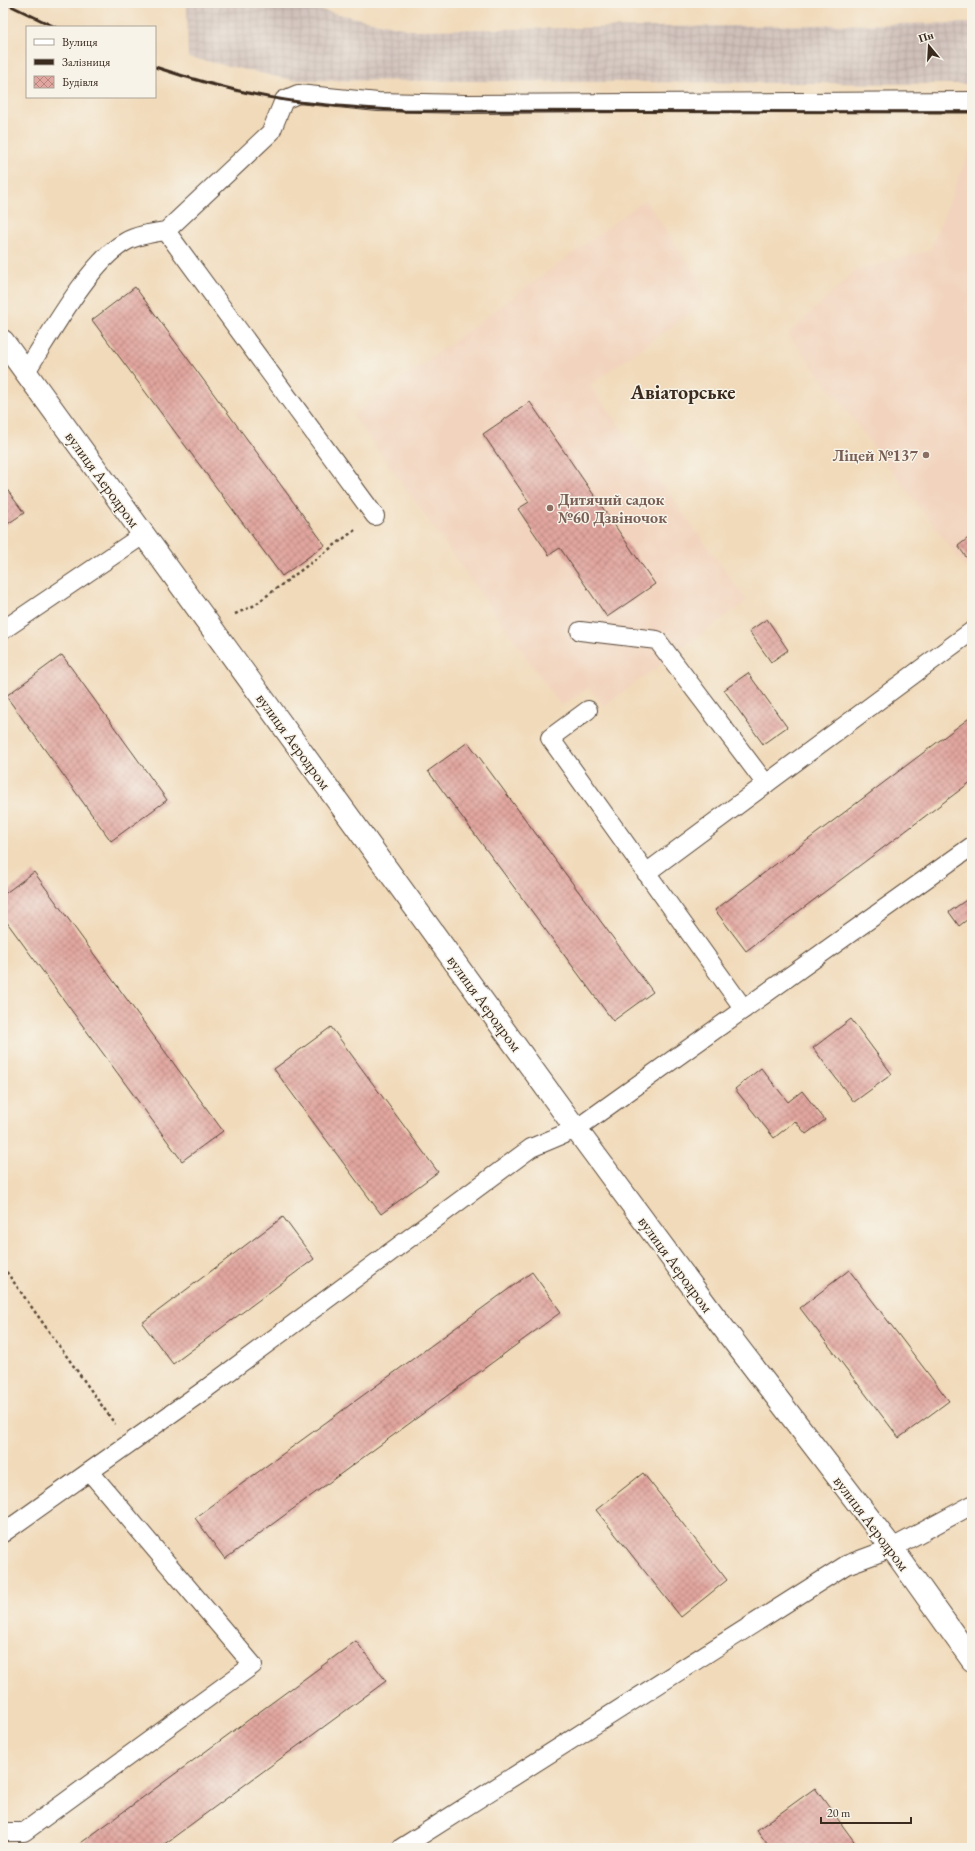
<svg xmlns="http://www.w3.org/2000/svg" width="975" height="1851" viewBox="0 0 975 1851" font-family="'EB Garamond',serif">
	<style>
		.built { fill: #f2d4be }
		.industrial { fill: url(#industrial-grid) }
		.building { fill: url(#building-cross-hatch) }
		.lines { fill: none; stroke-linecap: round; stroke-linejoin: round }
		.lane-casing { stroke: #564435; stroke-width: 20 }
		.street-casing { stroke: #564435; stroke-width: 24 }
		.path { stroke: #564435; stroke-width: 2.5; stroke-dasharray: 3 3; stroke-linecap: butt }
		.lane { stroke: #fff; stroke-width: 18 }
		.street { stroke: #fff; stroke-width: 22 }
		.rail { stroke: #3b2a1e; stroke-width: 3 }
		.education-dot { fill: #8d6e63; stroke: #f7f3e8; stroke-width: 1.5 }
		.labels { text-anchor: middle; stroke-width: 3; stroke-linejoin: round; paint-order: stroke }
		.education-label { font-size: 16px; font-weight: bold; fill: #785e54; stroke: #f7f3e8; text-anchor: end }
		.street-label { font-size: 16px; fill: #3b2a1e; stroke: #f7f3e8 }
		.district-label { font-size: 20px; font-weight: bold; fill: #3b2a1e; stroke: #f7f3e8 }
	</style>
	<defs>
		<pattern id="industrial-grid" width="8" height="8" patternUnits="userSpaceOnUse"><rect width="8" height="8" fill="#cfc0ba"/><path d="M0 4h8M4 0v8" fill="none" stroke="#b3a59f"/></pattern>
		<pattern id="building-cross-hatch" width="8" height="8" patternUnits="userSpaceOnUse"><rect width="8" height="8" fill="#e1a69f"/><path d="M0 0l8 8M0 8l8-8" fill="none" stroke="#b88781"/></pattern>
	</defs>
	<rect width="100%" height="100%" fill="#f7f3e8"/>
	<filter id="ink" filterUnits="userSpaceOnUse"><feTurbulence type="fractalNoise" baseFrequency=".025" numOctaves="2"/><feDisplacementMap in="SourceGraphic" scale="8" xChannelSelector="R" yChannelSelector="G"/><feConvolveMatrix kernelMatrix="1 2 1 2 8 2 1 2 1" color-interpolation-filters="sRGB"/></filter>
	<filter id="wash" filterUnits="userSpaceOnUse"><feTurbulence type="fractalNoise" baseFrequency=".012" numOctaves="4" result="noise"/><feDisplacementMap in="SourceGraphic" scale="16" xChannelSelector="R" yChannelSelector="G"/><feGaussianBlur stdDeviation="0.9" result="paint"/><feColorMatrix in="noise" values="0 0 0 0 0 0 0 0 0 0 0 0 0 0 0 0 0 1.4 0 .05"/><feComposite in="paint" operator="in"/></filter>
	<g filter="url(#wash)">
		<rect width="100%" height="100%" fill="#f1daba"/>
		<g class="built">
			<polygon points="972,144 972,576 788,334 856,270 930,250"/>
			<polygon points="645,200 705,287 700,307 590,385 747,601 604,706 589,688 561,706 353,415"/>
		</g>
		<polygon class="industrial" points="187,3 289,3 411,30 972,23 972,84 292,80 188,57"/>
		<g id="blocks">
			<g class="building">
				<polygon points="135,287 325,545 282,576 92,320"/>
				<polygon points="530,402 655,584 607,617 560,548 549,555 518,509 529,502 483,434"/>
				<polygon points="3,484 24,513 3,527"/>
				<polygon points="972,535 972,565 958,546"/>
				<polygon points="767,619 788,650 771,662 749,631"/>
				<polygon points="62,655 167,800 111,841 6,696"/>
				<polygon points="748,673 787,727 763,744 724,690"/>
				<polygon points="972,716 972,781 746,951 715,910"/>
				<polygon points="468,742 653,992 613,1021 428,771"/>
				<polygon points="34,872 223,1131 182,1161 3,917 3,895"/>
				<polygon points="972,896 972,916 959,926 949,912"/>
				<polygon points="851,1019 892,1074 854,1102 813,1048"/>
				<polygon points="331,1027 438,1172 381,1214 274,1069"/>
				<polygon points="761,1068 788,1102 802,1091 825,1120 806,1134 795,1121 774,1138 735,1089"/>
				<polygon points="283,1217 314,1259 173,1364 142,1323"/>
				<polygon points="849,1270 949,1401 899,1438 800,1308"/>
				<polygon points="532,1272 561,1312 225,1559 195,1518"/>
				<polygon points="643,1473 727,1580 681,1617 596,1510"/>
				<polygon points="356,1641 386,1681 159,1848 74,1848"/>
				<polygon points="815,1788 859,1848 770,1848 757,1830"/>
			</g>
		</g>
	</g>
	<g filter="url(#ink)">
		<use href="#blocks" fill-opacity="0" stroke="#564435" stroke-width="1"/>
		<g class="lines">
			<g class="lane-casing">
				<g id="lane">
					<polyline points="166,231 375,516"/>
					<path d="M25 373C49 337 89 262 125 242 137 235 153 233 166 231L271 132 284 100 298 94 378 102 466 104 972 101"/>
					<polyline points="3,630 143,535"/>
					<polyline points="580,631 657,640 766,784"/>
					<polyline points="588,710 550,738 744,1009"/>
					<polyline points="646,873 972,631"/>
					<polyline points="3,1533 203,1391 531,1148 576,1129 972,846"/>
					<polyline points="3,1832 24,1832 253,1665 90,1472"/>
					<polyline points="401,1848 846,1565 892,1548 972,1505"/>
				</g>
			</g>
			<g class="street-casing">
				<polyline id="street" points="3,341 576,1129 712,1313 892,1548 972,1660"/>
			</g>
			<g class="path">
				<polyline points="235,614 253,606 355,530"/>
				<polyline points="3,1267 115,1424"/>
			</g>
			<use href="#lane" class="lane"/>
			<use href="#street" class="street"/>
			<g class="rail">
				<polyline points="5,3 55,27"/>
				<path d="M155 67C197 81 241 93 285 100 325 106 364 108 404 111L972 112"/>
			</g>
		</g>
	</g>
	<g class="education-dot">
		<circle cx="926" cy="455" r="4"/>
		<circle cx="550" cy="508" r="4"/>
	</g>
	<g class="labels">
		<g class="education-label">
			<text x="918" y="461">Ліцей №137</text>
			<text x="558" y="505" text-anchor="start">Дитячий садок<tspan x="558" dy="18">№60 Дзвіночок</tspan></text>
		</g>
		<g class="street-label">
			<text transform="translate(103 479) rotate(54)" y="6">вулиця Аеродром</text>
			<text transform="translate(294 741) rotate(54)" y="6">вулиця Аеродром</text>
			<text transform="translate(485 1003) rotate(54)" y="6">вулиця Аеродром</text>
			<text transform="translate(676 1264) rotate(54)" y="6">вулиця Аеродром</text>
			<text transform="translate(872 1523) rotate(53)" y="6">вулиця Аеродром</text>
		</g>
		<g class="district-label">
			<text x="683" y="399">Авіаторське</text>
		</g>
	</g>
	<rect width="975" height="1851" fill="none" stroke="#f7f3e8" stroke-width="16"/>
	<rect x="26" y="26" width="130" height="72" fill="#f7f3e8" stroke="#aca397"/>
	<rect x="34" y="39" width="20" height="6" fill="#ffffff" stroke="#aca397"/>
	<text x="62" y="46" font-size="12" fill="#3b2a1e">Вулиця</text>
	<rect x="34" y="59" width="20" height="6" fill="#3b2a1e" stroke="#aca397"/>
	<text x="62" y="66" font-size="12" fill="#3b2a1e">Залізниця</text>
	<rect x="34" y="76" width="20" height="12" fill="url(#building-cross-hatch)" stroke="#aca397"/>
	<text x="62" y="86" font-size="12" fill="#3b2a1e">Будівля</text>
	<g transform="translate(929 46) rotate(342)" stroke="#f7f3e8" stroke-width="3" paint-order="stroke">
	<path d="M0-3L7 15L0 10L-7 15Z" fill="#3b2a1e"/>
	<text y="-6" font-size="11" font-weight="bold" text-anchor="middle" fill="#3b2a1e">Пн</text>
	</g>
	<path d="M821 1817v6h90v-6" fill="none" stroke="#3b2a1e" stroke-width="2"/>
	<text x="827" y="1817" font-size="12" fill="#3b2a1e" stroke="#f7f3e8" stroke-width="3" paint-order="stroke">20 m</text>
</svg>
